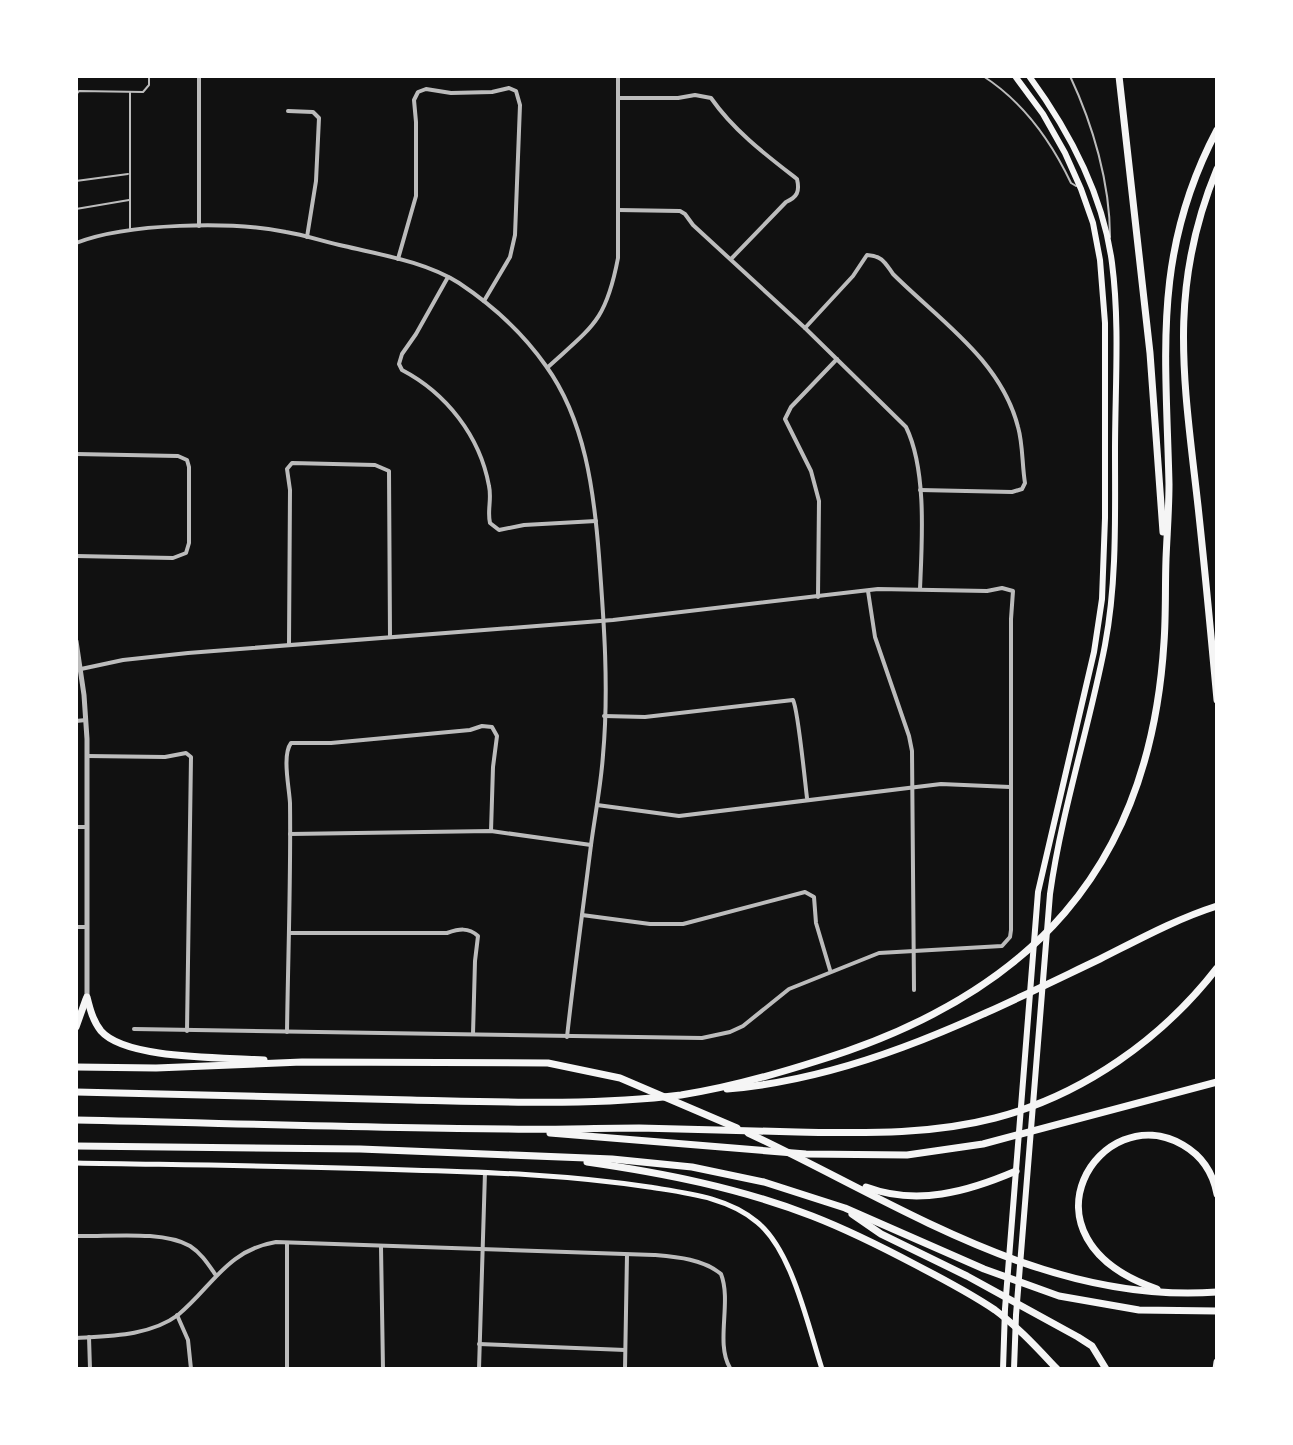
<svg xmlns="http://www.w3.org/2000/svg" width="1293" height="1445" viewBox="0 0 1293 1445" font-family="Arial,sans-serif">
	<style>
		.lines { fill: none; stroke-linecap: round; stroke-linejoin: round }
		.service { stroke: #bcbcbc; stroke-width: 2 }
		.minor { stroke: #bcbcbc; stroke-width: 4 }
		.tertiary { stroke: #bcbcbc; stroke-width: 5 }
		.secondary { stroke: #f5f5f5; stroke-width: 5 }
		.primary { stroke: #f5f5f5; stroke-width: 6 }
		.motorway { stroke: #f5f5f5; stroke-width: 7 }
	</style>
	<rect width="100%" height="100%" fill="#111"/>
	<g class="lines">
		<g class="service">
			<path d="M983 76C1022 101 1051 141 1071 183L1076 186"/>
			<path d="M1070 76C1093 125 1110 183 1110 237"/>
			<polyline points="130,92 130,231"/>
			<polyline points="76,95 79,91 143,92 149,85 149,76"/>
			<polyline points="76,181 128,174"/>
			<polyline points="76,209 129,200"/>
		</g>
		<g class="minor">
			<path d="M618 98H678L695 95 711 98C734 131 766 155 797 179 800 192 797 197 786 202L731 259"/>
			<polyline points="288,111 313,112 319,118 316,181 307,237"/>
			<path d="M618 210 680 211 685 214 693 225 805 328 906 427C927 470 922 541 920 589"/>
			<polyline points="199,226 199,76"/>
			<path d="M76 243C127 223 232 221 286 232 305 235 325 242 344 246 382 255 426 262 459 283 492 305 523 333 546 366 585 420 594 491 599 556 604 622 609 689 603 755 601 785 595 815 591 845 583 909 574 973 567 1037"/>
			<polyline points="398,259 416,196 416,122 414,100 418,92 426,89 451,93 492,92 509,88 516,91 520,105 515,235 510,257 484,301"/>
			<path d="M448 277 416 334 402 354 399 364 402 370C446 393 480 436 489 486 492 499 487 511 490 523L499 530 524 525 596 521"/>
			<path d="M805 328 853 276 867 255C883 256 885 263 893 274 939 320 1001 360 1018 427 1023 444 1022 465 1025 483L1022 489 1012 492 920 490"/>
			<path d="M548 367C593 326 606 321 618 258V76"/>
			<polyline points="76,454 178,456 187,460 189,467 189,543 186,553 173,558 76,556"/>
			<polyline points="868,591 875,637 909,736 912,751 914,990"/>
			<polyline points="818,597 819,501 811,471 785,419 791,407 837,359"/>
			<polyline points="289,645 290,490 287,469 292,463 375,465 389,471 390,636"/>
			<polyline points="81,669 123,660 188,653 613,620 878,589 987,591 1002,588 1013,591 1011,619 1011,930 1010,937 1002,946 879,953 789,989 743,1026 730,1032 702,1038 134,1029"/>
			<path d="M604 716 645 717 793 700C798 709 805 782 807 798"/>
			<polyline points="76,721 86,720"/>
			<polyline points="87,756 165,757 186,753 191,757 187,1031"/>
			<polyline points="597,805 679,816 941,784 1010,787"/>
			<polyline points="76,827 86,827"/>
			<polyline points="290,834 491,831 591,845"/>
			<polyline points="582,915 650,924 683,924 805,892 814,897 816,923 830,970"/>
			<polyline points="76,927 87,927"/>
			<path d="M289 933H447C459 929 468 927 478 936L475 961 473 1034"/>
			<path d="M287 1032C288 956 291 879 290 803 289 786 282 755 291 743H331L470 730 482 726 492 727 497 736 493 767 491 831"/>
			<path d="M76 1236C108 1237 162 1230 190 1246 201 1253 208 1264 215 1274"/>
			<polyline points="287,1243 287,1369"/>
			<polyline points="381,1247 383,1369"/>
			<polyline points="177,1315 188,1340 191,1369"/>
			<polyline points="89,1337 90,1369"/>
			<path d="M76 1338C109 1336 150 1336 178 1315 212 1287 227 1250 276 1242L654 1255C677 1257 703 1259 721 1274 732 1302 715 1343 730 1368"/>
			<polyline points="479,1344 625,1350"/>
			<polyline points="479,1369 485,1172"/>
			<polyline points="625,1369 627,1255"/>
		</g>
		<polyline class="tertiary" points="76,641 84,695 87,739 87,997"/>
		<path class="secondary" d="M76 1163C187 1165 298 1166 408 1170 489 1172 569 1175 649 1187 686 1193 728 1197 757 1222 792 1250 808 1326 822 1369"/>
		<g class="primary">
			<polyline points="1003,1369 1005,1309 1038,892 1094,652 1102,599 1105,518 1105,323 1100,260 1093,223 1081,189 1065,153 1043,114 1015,76"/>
			<path d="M1014 1369 1016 1315 1050 894C1062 809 1089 728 1105 645 1117 581 1115 516 1115 451 1115 389 1120 324 1112 263 1103 194 1070 132 1029 76"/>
		</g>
		<g class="motorway">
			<polyline points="1119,76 1150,353 1163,532"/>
			<path d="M1217 169C1167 289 1184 381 1198 506 1205 570 1211 635 1217 700"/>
			<path d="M87 997C90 1009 93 1021 101 1031 126 1060 226 1057 264 1060"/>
			<polyline points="76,1027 86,999"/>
			<polyline points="76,1067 156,1068 302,1062 548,1063 620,1078 737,1128"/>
			<path d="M727 1089C861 1078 980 1016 1100 959 1138 940 1176 919 1217 906"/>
			<path d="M76 1092C188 1095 300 1098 411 1100 501 1102 592 1106 681 1095 727 1088 773 1075 817 1061 1029 996 1150 870 1164 642 1166 615 1165 587 1166 559 1167 534 1169 509 1169 484 1166 352 1152 253 1217 130"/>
			<path d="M76 1120C219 1123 363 1128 506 1129 550 1130 595 1128 639 1128 692 1129 744 1131 797 1132 864 1133 930 1135 995 1118 1083 1095 1162 1039 1217 968"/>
			<polyline points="550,1133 806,1154 907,1155 983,1144 1217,1082"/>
			<path d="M748 1133C897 1203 1045 1305 1217 1292"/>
			<polyline points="76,1146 360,1149 612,1159 692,1167 764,1182 845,1208 984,1269 1059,1296 1139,1310 1217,1311"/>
			<path d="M587 1162C663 1173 740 1188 812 1216 848 1230 882 1247 916 1265 943 1279 970 1293 995 1310 1018 1327 1037 1348 1057 1369"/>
			<path d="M866 1187C917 1206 967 1192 1016 1171"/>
			<polyline points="852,1214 881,1234 967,1276 1078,1337 1092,1346 1106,1369"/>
			<path d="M1157 1289C1009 1238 1101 1097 1183 1145 1202 1156 1213 1173 1217 1194"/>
			<polyline points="1216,1369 1217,1362"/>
		</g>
	</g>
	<rect width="1293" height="1445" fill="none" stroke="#ffffff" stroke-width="156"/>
</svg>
